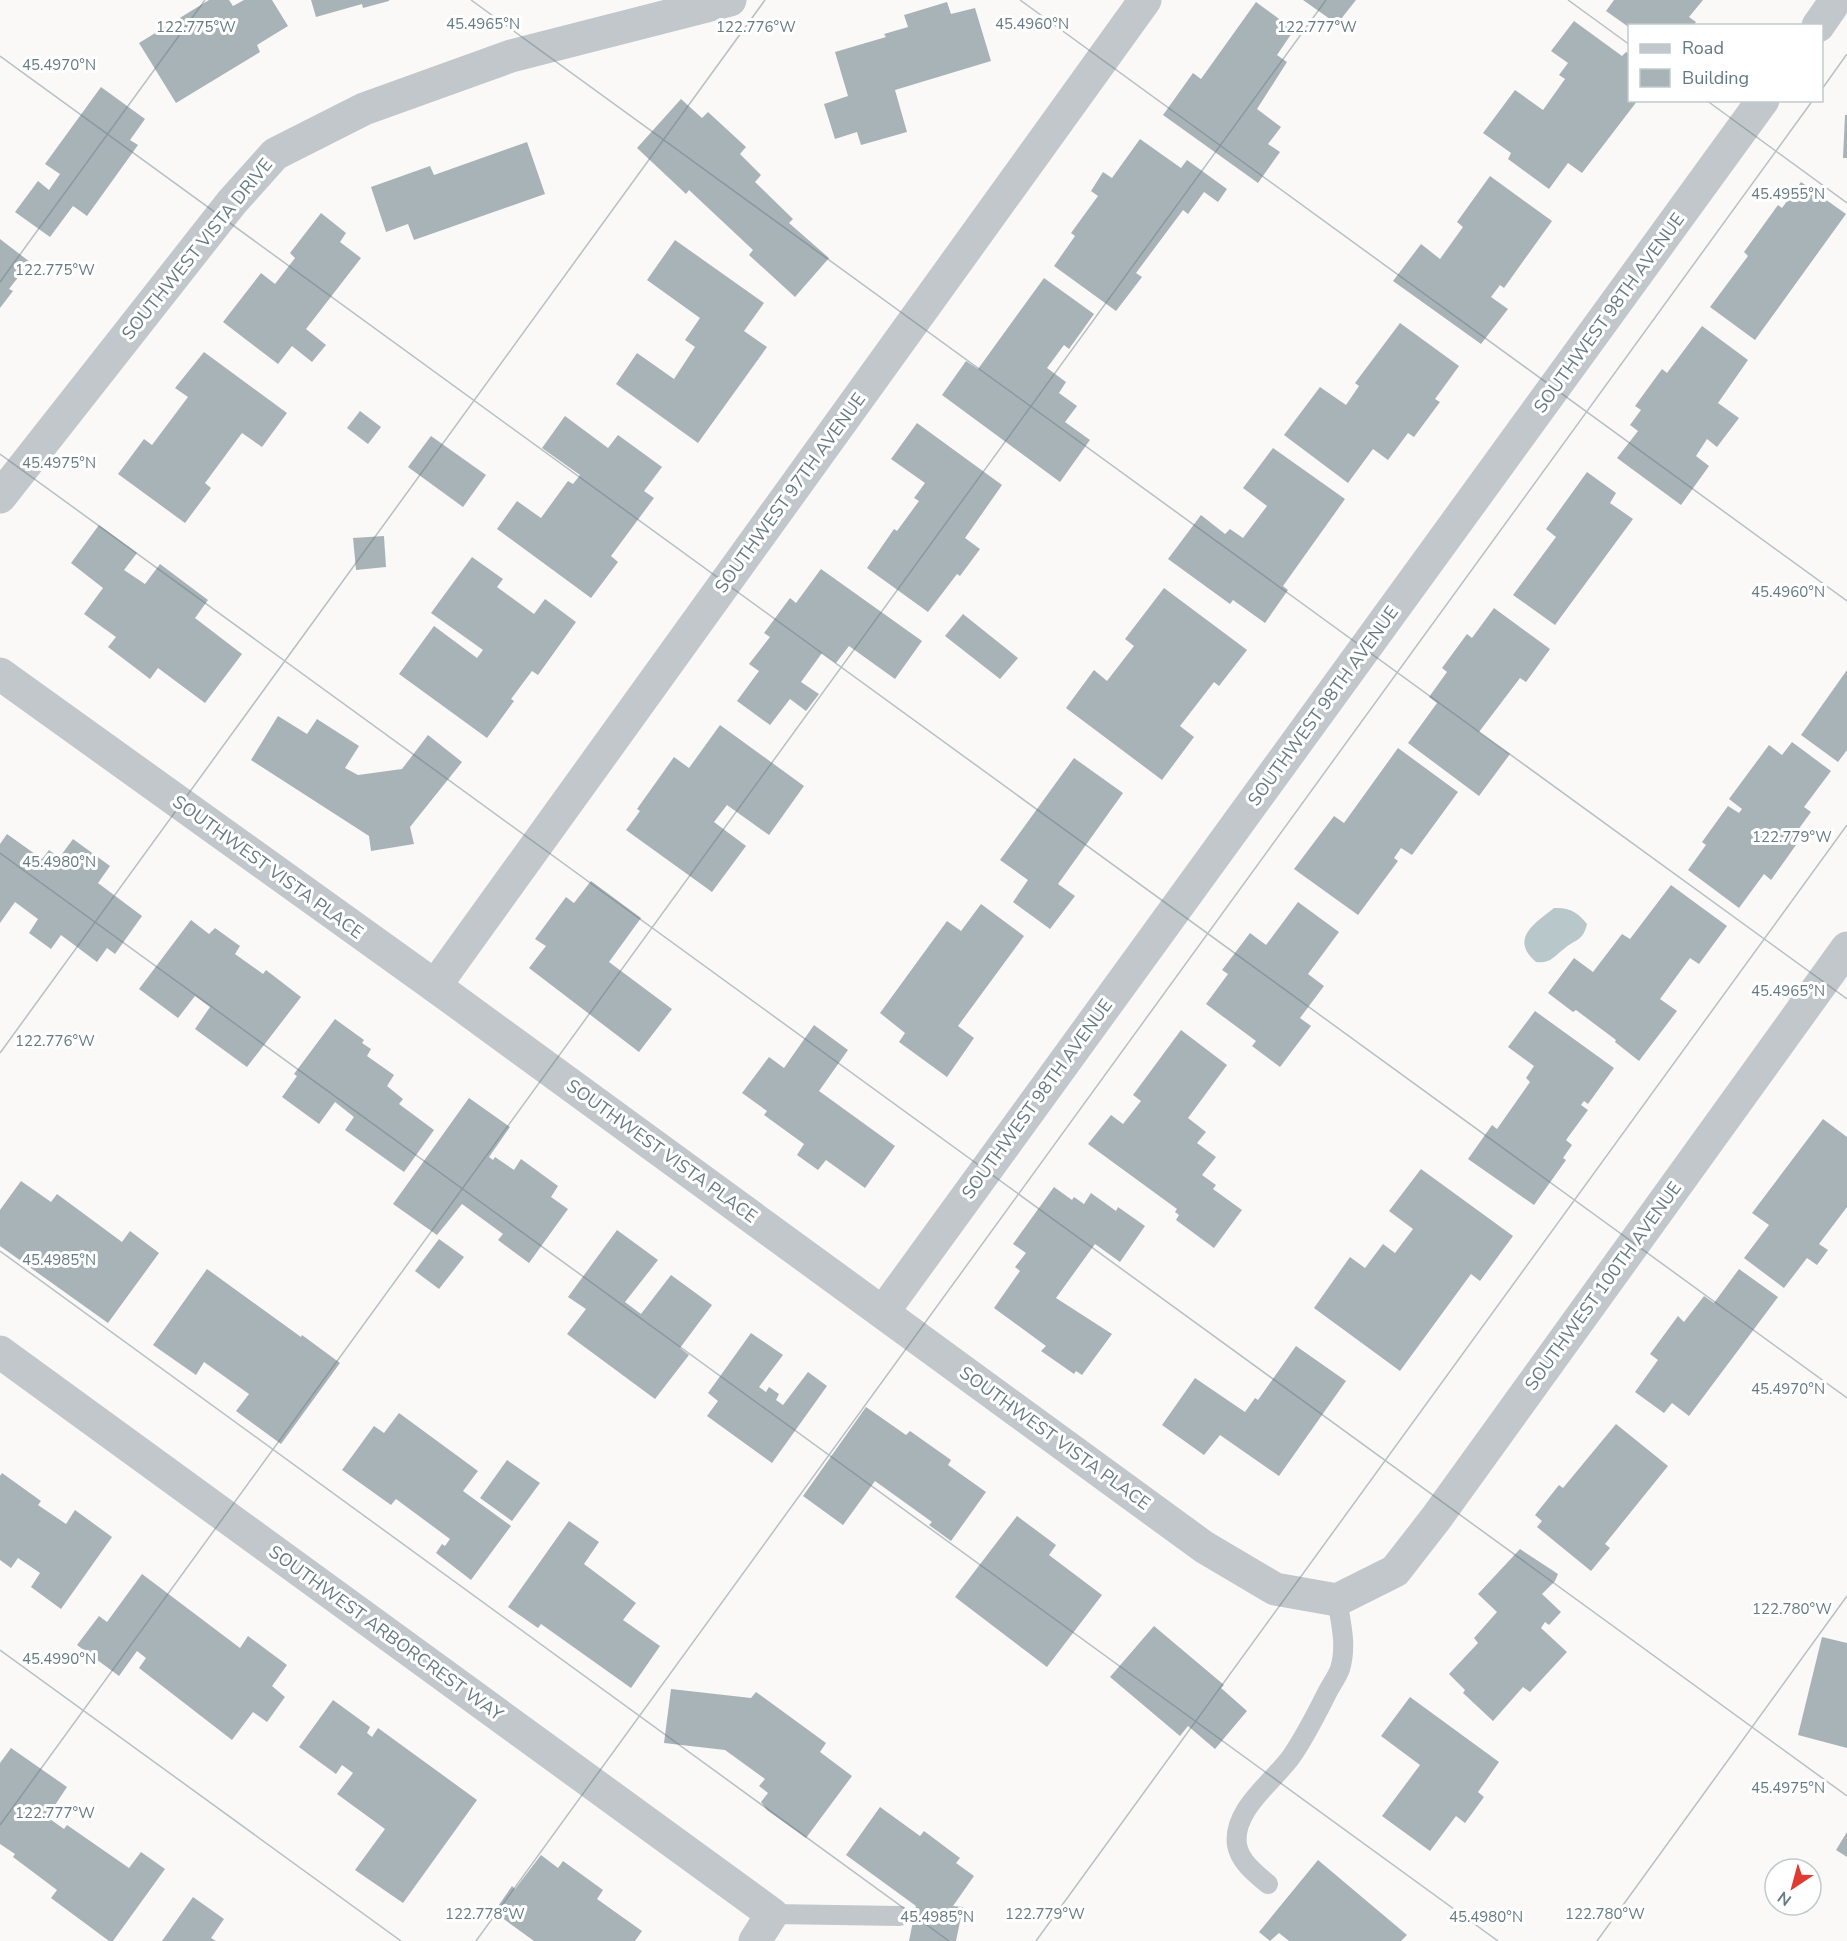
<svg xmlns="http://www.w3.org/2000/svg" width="1847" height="1941" viewBox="0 0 1847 1941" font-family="'Nunito Sans',sans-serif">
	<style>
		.water { fill: #b8c7c9 }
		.building { fill: #a8b3b7 }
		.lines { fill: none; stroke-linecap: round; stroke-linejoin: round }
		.lane { stroke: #c1c7ca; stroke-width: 20 }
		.street { stroke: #c1c7ca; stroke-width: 33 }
		.ticks { fill: none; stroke: #657a82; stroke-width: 1.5; stroke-opacity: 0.45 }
		.labels { text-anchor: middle; stroke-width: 6; stroke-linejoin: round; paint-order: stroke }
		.street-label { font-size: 18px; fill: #657a82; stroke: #fff }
		.ticks-label { font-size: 15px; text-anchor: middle; fill: #657a82; stroke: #fff; stroke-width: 6; stroke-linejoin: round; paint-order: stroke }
	</style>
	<rect width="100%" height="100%" fill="#faf9f8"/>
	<path class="water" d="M1554 908C1569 907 1578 912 1587 924 1583 941 1576 939 1565 948 1554 956 1551 964 1536 962 1509 939 1535 923 1554 908Z"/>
	<g class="building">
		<polygon points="209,0 229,0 233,6 244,0 272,0 288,26 257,45 260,52 176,103 139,43"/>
		<polygon points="311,0 389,0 389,1 363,8 362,4 316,17"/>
		<polygon points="1303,0 1356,0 1337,24"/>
		<polygon points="1614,0 1703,0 1689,17 1696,22 1693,26 1630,26 1630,28 1606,11"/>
		<polygon points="947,2 951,14 975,8 991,61 895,90 907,132 861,145 857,132 835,139 824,104 848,96 835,52 886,37 884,34 908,27 904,15"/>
		<polygon points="1256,2 1294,30 1277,55 1287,62 1257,109 1281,127 1268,144 1280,152 1258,183 1163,115 1193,73 1201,79"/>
		<polygon points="1574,21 1622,56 1626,52 1630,54 1630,100 1638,100 1582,173 1568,163 1549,189 1508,159 1511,153 1483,133 1515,90 1543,110 1565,79 1559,75 1568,63 1551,51"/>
		<polygon points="101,87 145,119 130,140 138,145 87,216 73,206 50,237 15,212 38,181 49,190 60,174 45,164"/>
		<polygon points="681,99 702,118 708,112 746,147 740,154 761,175 755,182 793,219 789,223 829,258 795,297 749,255 753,250 689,190 686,194 637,148"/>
		<polygon points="1845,115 1847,115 1847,158 1843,158"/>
		<polygon points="1140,139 1181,168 1187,160 1227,189 1218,202 1204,192 1188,214 1183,210 1136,273 1142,277 1116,311 1054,266 1075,236 1071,233 1098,196 1091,191 1103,172 1112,178"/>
		<polygon points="527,142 545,194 414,240 408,224 386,232 371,187 430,166 434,175"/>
		<polygon points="1490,176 1552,221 1504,288 1500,285 1491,297 1508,309 1481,344 1393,281 1421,244 1440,259 1463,227 1457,222"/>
		<polygon points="1801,182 1846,214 1755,340 1710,307 1748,256 1744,252 1778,205 1782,208"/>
		<polygon points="321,213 346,233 340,242 361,258 306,329 326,345 312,362 292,346 278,364 223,322 261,273 275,284 295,258 290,253"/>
		<polygon points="0,239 30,262 9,289 13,291 0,308"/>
		<polygon points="675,240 764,303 744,331 767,347 698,443 616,384 637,353 674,379 695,347 685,340 700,318 647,280"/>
		<polygon points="1044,278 1094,314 1069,349 1064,345 1047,368 1066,382 1059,393 1077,406 1065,422 1090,440 1060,482 942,395 966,361 978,369"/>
		<polygon points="1400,323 1459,366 1435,399 1440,402 1414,437 1408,433 1388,460 1373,449 1348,483 1284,435 1320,387 1346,405 1359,386 1355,383"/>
		<polygon points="1702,326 1748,360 1718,403 1739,418 1717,447 1707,439 1696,456 1709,466 1681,505 1617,458 1638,431 1630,425 1641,410 1635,406 1662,369 1667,373"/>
		<polygon points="204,352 287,413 262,447 242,433 205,483 211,488 185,523 118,474 144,439 152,445 188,397 175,388"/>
		<polygon points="360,411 381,427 368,444 347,428"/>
		<polygon points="565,416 608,448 618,435 662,467 644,491 654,498 611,556 618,562 591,598 497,529 517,501 541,518 568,481 573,484 580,475 542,448"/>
		<polygon points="917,423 1002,485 965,538 980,549 960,576 957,574 928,612 867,568 894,529 897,531 919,501 914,498 925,483 891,459"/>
		<polygon points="431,436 486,475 463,507 408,467"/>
		<polygon points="1273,448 1345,499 1283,586 1288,590 1265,623 1233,600 1230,604 1168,559 1201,515 1225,534 1230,529 1243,538 1267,506 1243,488"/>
		<polygon points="1587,472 1616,493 1610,503 1633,519 1555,625 1513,595 1556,537 1546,529"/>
		<polygon points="99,525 137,553 124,570 145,584 160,564 208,600 195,618 242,654 205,703 158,668 150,679 108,647 116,637 84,614 103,588 71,563"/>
		<polygon points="384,536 386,567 356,570 353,538"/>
		<polygon points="472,557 503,579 497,587 534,614 545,599 576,622 538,675 532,671 511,699 514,701 487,738 399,674 434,626 477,658 483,650 431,613"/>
		<polygon points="821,569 922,641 895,679 849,646 836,663 822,653 801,682 819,694 806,711 790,699 770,725 737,701 759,671 749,664 770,637 764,633 790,598 796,603"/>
		<polygon points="1164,588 1247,650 1219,686 1214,682 1180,726 1194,737 1162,780 1066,708 1094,670 1107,681 1134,646 1125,639"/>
		<polygon points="1494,608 1550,649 1526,682 1520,678 1479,732 1510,754 1479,796 1408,743 1437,703 1429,697 1447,672 1442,668 1467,634 1472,638"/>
		<polygon points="963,614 1018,658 1000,679 945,636"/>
		<polygon points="1847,670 1847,750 1838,762 1801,735"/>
		<polygon points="278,716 307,734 317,719 359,746 345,768 358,775 402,769 428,735 462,762 410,827 414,844 371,851 369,836 251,760"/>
		<polygon points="720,725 804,786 769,835 727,805 714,822 746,846 712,892 626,830 640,811 637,809 674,757 689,768"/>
		<polygon points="1792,742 1831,771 1804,807 1811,812 1790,841 1796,845 1771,880 1764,874 1739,908 1688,870 1706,845 1702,842 1728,806 1739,813 1742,809 1729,799 1769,745 1782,755"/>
		<polygon points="1398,748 1458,792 1412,855 1401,848 1394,858 1398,861 1358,915 1294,869 1334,816 1344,823"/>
		<polygon points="1074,758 1123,793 1058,884 1075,896 1050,929 1013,902 1028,880 1000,860"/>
		<polygon points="7,834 42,859 49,850 59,858 73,839 110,866 98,883 142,916 115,954 107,948 97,962 61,935 51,949 29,933 38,919 15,902 0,923 0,844"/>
		<polygon points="591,881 641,918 609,962 672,1009 639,1052 529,968 546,946 535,939 566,897 574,903"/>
		<polygon points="1671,885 1727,926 1699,964 1690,958 1660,999 1677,1011 1639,1061 1615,1042 1616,1040 1576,1010 1573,1012 1548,993 1574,958 1593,972 1622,934 1630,939"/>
		<polygon points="1298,902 1339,932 1308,974 1324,986 1300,1018 1311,1026 1280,1067 1252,1046 1256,1041 1206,1004 1228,974 1222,970 1250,933 1266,945"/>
		<polygon points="981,904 1024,936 958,1026 974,1038 947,1077 899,1042 905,1033 880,1013 947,921 961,931"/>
		<polygon points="191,920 209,934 215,928 240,946 235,954 263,974 266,970 301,997 247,1067 195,1029 210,1007 195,996 178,1018 139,989"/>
		<polygon points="1535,1011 1614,1068 1588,1104 1584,1101 1581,1105 1588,1110 1566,1140 1572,1145 1563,1158 1566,1160 1534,1205 1468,1159 1492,1125 1497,1129 1530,1082 1526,1078 1534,1066 1508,1047"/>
		<polygon points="335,1019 364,1040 362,1043 371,1049 367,1056 394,1075 387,1086 403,1099 399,1104 434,1130 404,1172 345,1130 354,1117 335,1102 319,1124 282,1097 297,1076 294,1074"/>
		<polygon points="814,1025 848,1050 819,1091 895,1146 865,1188 826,1160 818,1170 797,1155 804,1144 764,1115 767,1111 742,1093 769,1057 784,1068"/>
		<polygon points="1181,1030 1227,1065 1188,1118 1206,1132 1197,1143 1216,1157 1202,1175 1216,1185 1213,1189 1242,1210 1214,1248 1176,1220 1179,1215 1175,1212 1177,1209 1088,1144 1111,1115 1123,1124 1141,1101 1133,1095"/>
		<polygon points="469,1098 510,1127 489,1157 493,1160 495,1157 514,1170 521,1159 558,1186 551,1197 568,1209 529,1263 498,1240 503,1234 462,1204 437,1235 393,1204"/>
		<polygon points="1823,1119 1847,1137 1847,1207 1819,1244 1828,1250 1817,1265 1807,1258 1784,1288 1744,1258 1769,1225 1752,1213"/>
		<polygon points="1421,1169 1513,1236 1480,1281 1471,1274 1400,1371 1314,1308 1350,1257 1365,1268 1383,1244 1395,1253 1413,1229 1389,1211"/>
		<polygon points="21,1181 51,1202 57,1194 122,1242 130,1231 159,1253 108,1323 0,1246 0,1210"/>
		<polygon points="1054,1187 1072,1200 1074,1197 1084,1204 1091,1193 1116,1211 1118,1207 1145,1226 1120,1262 1095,1244 1056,1298 1112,1334 1082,1375 1076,1371 1074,1374 1041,1351 1046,1346 994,1308 1020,1271 1015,1267 1026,1253 1013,1244"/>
		<polygon points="617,1230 658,1260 625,1302 641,1314 671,1275 712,1305 680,1348 689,1355 655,1399 567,1334 586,1309 568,1297"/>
		<polygon points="439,1239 464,1257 439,1289 415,1271"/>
		<polygon points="207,1269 301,1337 302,1335 340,1363 281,1444 236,1411 249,1394 204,1362 196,1375 153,1345"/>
		<polygon points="1739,1269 1778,1297 1689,1416 1672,1403 1664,1413 1635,1392 1658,1360 1650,1354 1678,1316 1684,1322 1704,1296 1714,1303"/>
		<polygon points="751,1333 783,1355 759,1387 766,1392 769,1387 779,1394 776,1400 783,1405 808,1372 827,1386 772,1463 707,1416 718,1401 708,1393"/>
		<polygon points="1296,1346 1346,1381 1279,1476 1220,1435 1204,1455 1162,1425 1195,1378 1245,1412 1255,1398 1258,1400"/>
		<polygon points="866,1407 906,1435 910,1431 951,1460 948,1465 986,1492 951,1541 929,1525 932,1522 875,1481 843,1525 803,1496"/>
		<polygon points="399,1413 478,1471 463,1491 511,1526 471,1580 436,1553 442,1544 445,1546 450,1539 396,1499 391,1505 342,1470 374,1426 384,1433"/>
		<polygon points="1616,1424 1668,1466 1605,1544 1610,1548 1591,1571 1537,1527 1542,1521 1535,1515 1559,1485 1563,1488"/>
		<polygon points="507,1460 540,1483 512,1521 480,1498"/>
		<polygon points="2,1473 41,1501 38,1505 66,1524 75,1510 112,1537 61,1609 31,1587 40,1573 18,1558 11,1568 0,1560 0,1476"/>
		<polygon points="1017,1516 1056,1545 1049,1555 1102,1595 1047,1667 955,1597"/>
		<polygon points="569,1521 599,1542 584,1564 636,1603 623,1620 660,1646 631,1688 541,1624 538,1628 508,1607"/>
		<polygon points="1520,1549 1558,1574 1555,1581 1542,1594 1561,1612 1549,1625 1545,1622 1541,1628 1567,1652 1530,1692 1523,1687 1493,1721 1463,1693 1465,1690 1449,1674 1478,1643 1474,1638 1497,1612 1478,1594"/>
		<polygon points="142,1574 240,1648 248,1636 287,1665 272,1686 285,1697 267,1722 253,1712 232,1740 139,1668 146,1658 137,1651 119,1676 77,1645 99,1616 107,1622"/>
		<polygon points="1154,1626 1224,1685 1221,1688 1247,1711 1215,1749 1188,1726 1180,1736 1110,1677"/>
		<polygon points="1822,1637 1847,1643 1847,1748 1798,1735"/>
		<polygon points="671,1689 751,1698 756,1692 826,1743 820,1752 852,1776 806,1838 767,1810 761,1802 768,1793 759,1786 765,1779 725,1750 664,1743"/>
		<polygon points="1410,1697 1499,1762 1478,1792 1484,1797 1465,1823 1456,1816 1430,1851 1382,1816 1420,1765 1381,1736"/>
		<polygon points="333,1700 370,1727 367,1733 372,1737 378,1728 477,1800 403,1903 355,1870 385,1829 337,1794 353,1773 342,1765 336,1774 299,1747"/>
		<polygon points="11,1748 67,1787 47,1817 64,1829 67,1825 129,1868 141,1852 165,1869 113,1941 109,1941 51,1898 57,1890 13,1857 15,1854 0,1844 0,1763"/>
		<polygon points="880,1807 920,1836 924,1831 960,1858 956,1863 974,1876 953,1906 963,1907 956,1941 909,1941 916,1906 846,1855"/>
		<polygon points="1847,1832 1847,1857 1836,1850"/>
		<polygon points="541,1855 558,1868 563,1861 603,1890 597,1899 642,1931 635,1941 534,1941 494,1912 512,1886 515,1889"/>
		<polygon points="1318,1860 1407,1935 1401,1941 1289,1941 1279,1933 1270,1941 1259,1932"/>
		<polygon points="193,1897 224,1919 211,1938 216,1941 162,1941"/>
	</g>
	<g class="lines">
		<g class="lane">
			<path d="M1268 1884C1256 1874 1240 1862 1237 1845 1232 1810 1273 1782 1291 1757 1305 1737 1316 1715 1327 1693 1331 1685 1337 1677 1340 1669 1347 1646 1341 1623 1337 1600"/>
			<polyline points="772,1914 900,1916"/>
		</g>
		<g class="street">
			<polyline points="1818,26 1836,0"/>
			<polyline points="0,497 232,202 275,154 364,109 511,56 730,0"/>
			<polyline points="0,674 435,986 1204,1547 1275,1589 1337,1600 1395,1571 1437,1517 1847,948"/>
			<polyline points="435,986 1145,0"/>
			<polyline points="883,1312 1763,100"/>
			<polyline points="0,1352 772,1914 755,1941"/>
		</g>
	</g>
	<path class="ticks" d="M471 0 1847 999M1020 0 1847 601M1568 0 1630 45M0 56 1847 1398M1822 89 1847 54M1706 100 1847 203M0 282 205 0M0 454 1847 1796M0 853 1498 1941M0 1053 765 0M0 1251 949 1941M0 1650 401 1941M0 1825 1326 0M476 1941 1813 100M1036 1941 1847 825M1597 1941 1847 1596"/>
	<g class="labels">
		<g class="street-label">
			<text transform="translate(197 249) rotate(-51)" y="6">SOUTHWEST VISTA DRIVE</text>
			<text transform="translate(1609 313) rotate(-54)" y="6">SOUTHWEST 98TH AVENUE</text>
			<text transform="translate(790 493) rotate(-54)" y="6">SOUTHWEST 97TH AVENUE</text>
			<text transform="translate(1323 706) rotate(-54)" y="6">SOUTHWEST 98TH AVENUE</text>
			<text transform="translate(268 867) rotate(36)" y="6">SOUTHWEST VISTA PLACE</text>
			<text transform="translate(1037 1099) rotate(-54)" y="6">SOUTHWEST 98TH AVENUE</text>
			<text transform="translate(662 1151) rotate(36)" y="6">SOUTHWEST VISTA PLACE</text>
			<text transform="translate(1603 1286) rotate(-54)" y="6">SOUTHWEST 100TH AVENUE</text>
			<text transform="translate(1055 1438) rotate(36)" y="6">SOUTHWEST VISTA PLACE</text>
			<text transform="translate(386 1633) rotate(36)" y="6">SOUTHWEST ARBORCREST WAY</text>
		</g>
	</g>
	<g class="ticks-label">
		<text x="483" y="29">45.4965°N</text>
		<text x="1032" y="29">45.4960°N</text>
		<text x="196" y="32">122.775°W</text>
		<text x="756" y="32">122.776°W</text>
		<text x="1317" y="32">122.777°W</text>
		<text x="59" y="70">45.4970°N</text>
		<text x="1788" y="199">45.4955°N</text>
		<text x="55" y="275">122.775°W</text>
		<text x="59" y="468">45.4975°N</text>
		<text x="1788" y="597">45.4960°N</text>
		<text x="1792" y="842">122.779°W</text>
		<text x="59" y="867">45.4980°N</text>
		<text x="1788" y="996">45.4965°N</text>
		<text x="55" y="1046">122.776°W</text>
		<text x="59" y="1265">45.4985°N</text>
		<text x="1788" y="1394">45.4970°N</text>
		<text x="1792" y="1614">122.780°W</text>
		<text x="59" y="1664">45.4990°N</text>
		<text x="1788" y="1793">45.4975°N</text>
		<text x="55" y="1818">122.777°W</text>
		<text x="485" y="1919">122.778°W</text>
		<text x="1045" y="1919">122.779°W</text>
		<text x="1605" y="1919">122.780°W</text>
		<text x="937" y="1922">45.4985°N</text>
		<text x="1486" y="1922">45.4980°N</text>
	</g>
	<rect x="1628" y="24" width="195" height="78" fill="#ffffff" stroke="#c1cacd" stroke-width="1.5"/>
	<rect x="1640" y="44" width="30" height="9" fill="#c1c7ca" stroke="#c1cacd" stroke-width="1.5"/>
	<text x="1682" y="54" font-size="18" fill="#657a82">Road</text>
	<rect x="1640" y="69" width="30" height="18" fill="#a8b3b7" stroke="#c1cacd" stroke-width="1.5"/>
	<text x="1682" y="84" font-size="18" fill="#657a82">Building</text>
	<g transform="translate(1793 1887) rotate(216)"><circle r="28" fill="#ffffff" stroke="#c1cacd" stroke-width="1.5"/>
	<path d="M0-4.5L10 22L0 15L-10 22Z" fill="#e13a30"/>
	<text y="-9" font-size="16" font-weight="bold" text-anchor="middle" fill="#657a82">N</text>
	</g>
</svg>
